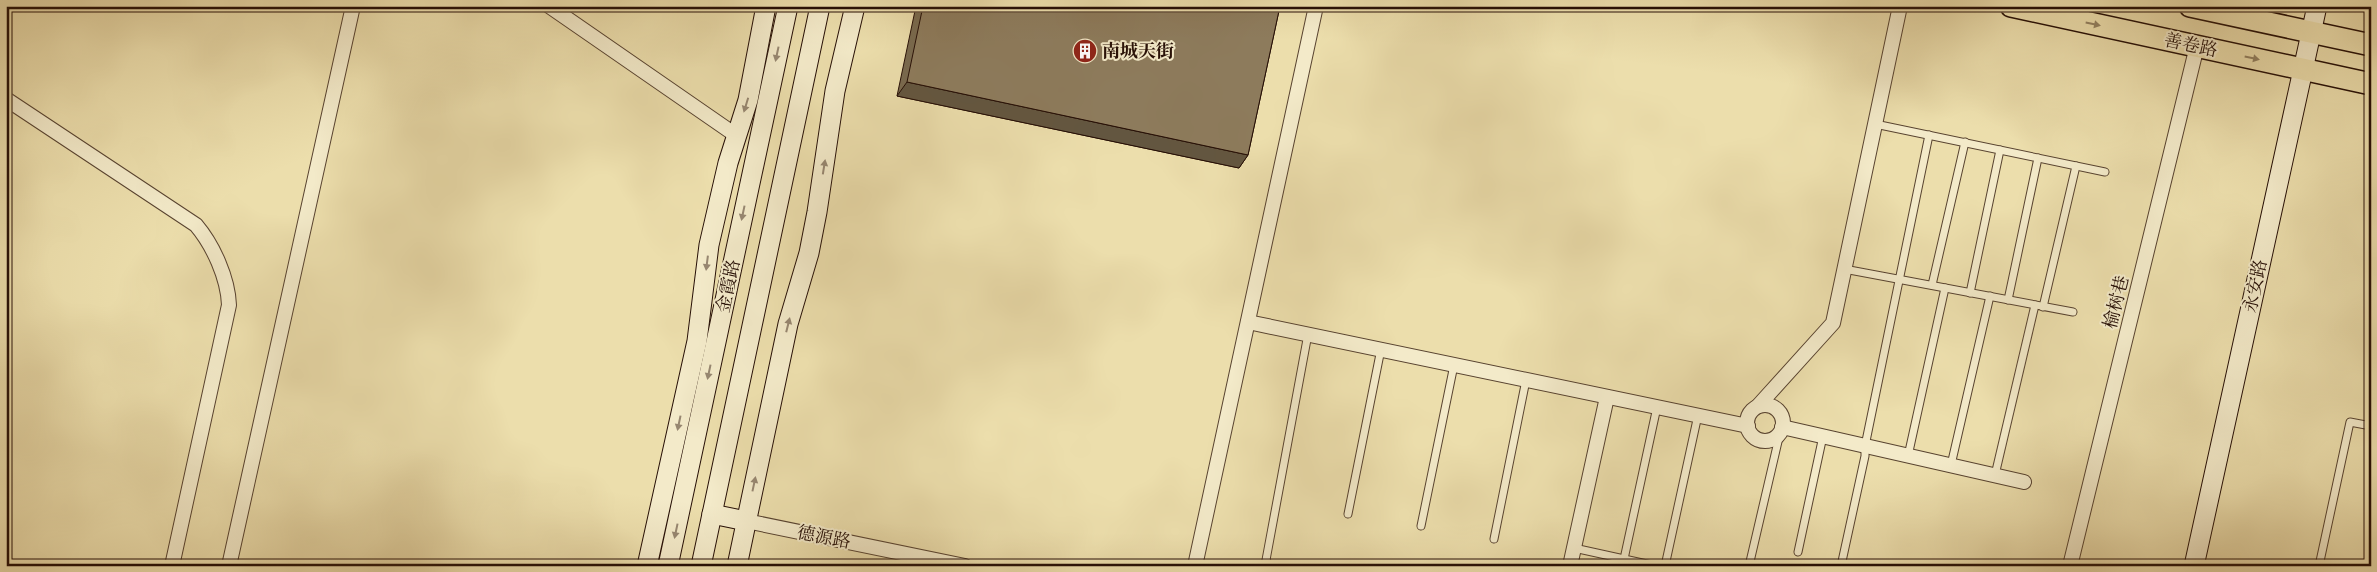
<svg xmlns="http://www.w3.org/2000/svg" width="2377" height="572" viewBox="0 0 2377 572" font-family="'Libre Caslon Text','Noto Serif SC',serif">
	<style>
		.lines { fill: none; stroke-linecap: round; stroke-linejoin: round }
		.lane-casing { stroke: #584330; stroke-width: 9 }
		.street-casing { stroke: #584330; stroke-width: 16 }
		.secondary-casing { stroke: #260f06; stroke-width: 21 }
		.primary-casing { stroke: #260f06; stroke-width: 24 }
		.lane { stroke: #f3eac9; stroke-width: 7 }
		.street { stroke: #f3eac9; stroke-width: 14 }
		.secondary { stroke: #f3eac9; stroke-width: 19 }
		.primary { stroke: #ecdeac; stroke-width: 21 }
		.wall { fill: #796a4f; stroke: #260f06 }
		.shaded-wall { fill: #635640; stroke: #260f06 }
		.building { fill: #8d7b5c; stroke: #260f06 }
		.oneway { fill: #938161 }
		.oneway2 { fill: #978771 }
		.labels { text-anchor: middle; stroke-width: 4; stroke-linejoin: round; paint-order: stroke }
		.street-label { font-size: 18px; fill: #260f06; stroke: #f3eac9 }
		.poi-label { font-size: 18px; font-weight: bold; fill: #260f06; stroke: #f3eac9; text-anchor: start }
	</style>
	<rect width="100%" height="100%" fill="#ecdeac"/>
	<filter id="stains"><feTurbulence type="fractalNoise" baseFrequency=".004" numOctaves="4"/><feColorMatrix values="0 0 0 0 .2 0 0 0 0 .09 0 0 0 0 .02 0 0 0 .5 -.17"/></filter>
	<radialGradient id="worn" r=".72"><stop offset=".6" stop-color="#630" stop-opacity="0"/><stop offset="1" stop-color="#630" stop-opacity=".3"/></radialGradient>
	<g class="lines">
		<g class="lane-casing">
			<g id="lane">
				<polyline points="1875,124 2105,172"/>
				<polyline points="1844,269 2073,312"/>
				<polyline points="1932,285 1965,142"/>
				<polyline points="1970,293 2000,150"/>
				<polyline points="2008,300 2038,158"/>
				<polyline points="2043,307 2076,166"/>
				<polyline points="1908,456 1945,288"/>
				<polyline points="1951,465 1990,296"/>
				<polyline points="1995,475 2035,305"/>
				<polyline points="1348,514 1381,349"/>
				<polyline points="1421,526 1454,365"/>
				<polyline points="1494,539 1526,380"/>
				<polyline points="1574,548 1656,566"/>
				<polyline points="1798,552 1823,436"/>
				<polyline points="1624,559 1657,407"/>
				<polyline points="1270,566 1266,560 1308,334"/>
				<polyline points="1665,566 1698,415"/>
				<polyline points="1749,566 1780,433"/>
				<polyline points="1841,566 1865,456 1865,446 1929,135"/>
				<polyline points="2319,566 2350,422 2371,426"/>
			</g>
		</g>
		<g class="street-casing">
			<g id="street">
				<polyline points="549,6 737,136"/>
				<path d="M6 99 196 225C213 245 228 278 229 305L172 566"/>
				<polyline points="1248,322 1748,426"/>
				<circle cx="1765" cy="423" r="18"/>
				<polyline points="1758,406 1833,323 1900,6"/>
				<polyline points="1782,427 2024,482"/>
				<polyline points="746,521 965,566"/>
				<polyline points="229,566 353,6"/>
				<polyline points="1195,566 1316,6"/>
				<polyline points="1570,566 1607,397"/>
				<polyline points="2070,566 2197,46"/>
			</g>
		</g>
		<g class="secondary-casing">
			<g id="secondary">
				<polyline points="712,514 746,521"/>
				<polyline points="647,566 697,341 709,245 728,163 748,100 766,6"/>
				<polyline points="668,566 788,6"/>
				<polyline points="701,566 820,6"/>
				<polyline points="737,566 788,324 809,253 817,212 835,91 855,6"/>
				<polyline points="2194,566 2317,6"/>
			</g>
		</g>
		<g class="primary-casing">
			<g id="primary">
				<polyline points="2011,6 2371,84"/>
				<polyline points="2190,6 2371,45"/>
			</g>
		</g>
		<use href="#lane" class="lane"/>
		<use href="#street" class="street"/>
		<use href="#secondary" class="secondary"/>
		<use href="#primary" class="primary"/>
	</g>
	<polygon class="wall" points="916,6 1280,6 1248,155 1239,168 897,96"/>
	<polygon class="shaded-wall" points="907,82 1248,155 1239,168 897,96"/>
	<polygon class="building" points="923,6 1280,6 1248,155 907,82"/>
	<defs><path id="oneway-solid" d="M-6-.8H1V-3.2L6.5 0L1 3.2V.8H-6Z" transform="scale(1.25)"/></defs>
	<g class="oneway">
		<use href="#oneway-solid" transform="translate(2093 24) rotate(12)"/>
		<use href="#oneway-solid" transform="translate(2252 58) rotate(12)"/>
	</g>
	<g class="oneway2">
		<use href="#oneway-solid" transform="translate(777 54) rotate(102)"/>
		<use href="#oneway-solid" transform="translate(746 105) rotate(107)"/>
		<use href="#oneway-solid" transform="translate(824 167) rotate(-81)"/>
		<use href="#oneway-solid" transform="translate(743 213) rotate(102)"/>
		<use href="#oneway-solid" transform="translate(707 263) rotate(97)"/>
		<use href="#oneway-solid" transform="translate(788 325) rotate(-76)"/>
		<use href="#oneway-solid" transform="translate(709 372) rotate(102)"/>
		<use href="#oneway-solid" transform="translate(679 423) rotate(102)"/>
		<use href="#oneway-solid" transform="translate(754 484) rotate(-78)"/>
		<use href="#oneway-solid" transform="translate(676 531) rotate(102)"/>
	</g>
	<defs>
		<g id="building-disc" transform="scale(1.25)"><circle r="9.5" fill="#8f2418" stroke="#f3eac9"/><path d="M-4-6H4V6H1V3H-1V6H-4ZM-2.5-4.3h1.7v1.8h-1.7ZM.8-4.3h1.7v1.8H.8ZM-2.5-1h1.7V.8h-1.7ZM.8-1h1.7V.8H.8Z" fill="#fff"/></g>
	</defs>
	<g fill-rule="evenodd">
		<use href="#building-disc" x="1085" y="51"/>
	</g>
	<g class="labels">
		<g class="street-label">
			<text transform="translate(2191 45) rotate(12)" y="6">善卷路</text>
			<text transform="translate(728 286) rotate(-78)" y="6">金霞路</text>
			<text transform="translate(2255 286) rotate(-78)" y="6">永安路</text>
			<text transform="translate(2116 302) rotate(-76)" y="6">榆树巷</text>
			<text transform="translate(824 537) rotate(11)" y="6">德源路</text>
		</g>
		<g class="poi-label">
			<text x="1102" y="57">南城天街</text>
		</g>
	</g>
	<rect width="2377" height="572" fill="none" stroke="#ecdeac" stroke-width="25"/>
	<rect x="8" y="8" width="2362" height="557" fill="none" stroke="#260f06" stroke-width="2.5"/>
	<rect x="12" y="12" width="2352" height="547" fill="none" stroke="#260f06"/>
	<rect width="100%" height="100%" filter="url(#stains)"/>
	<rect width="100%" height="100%" fill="url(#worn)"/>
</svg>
